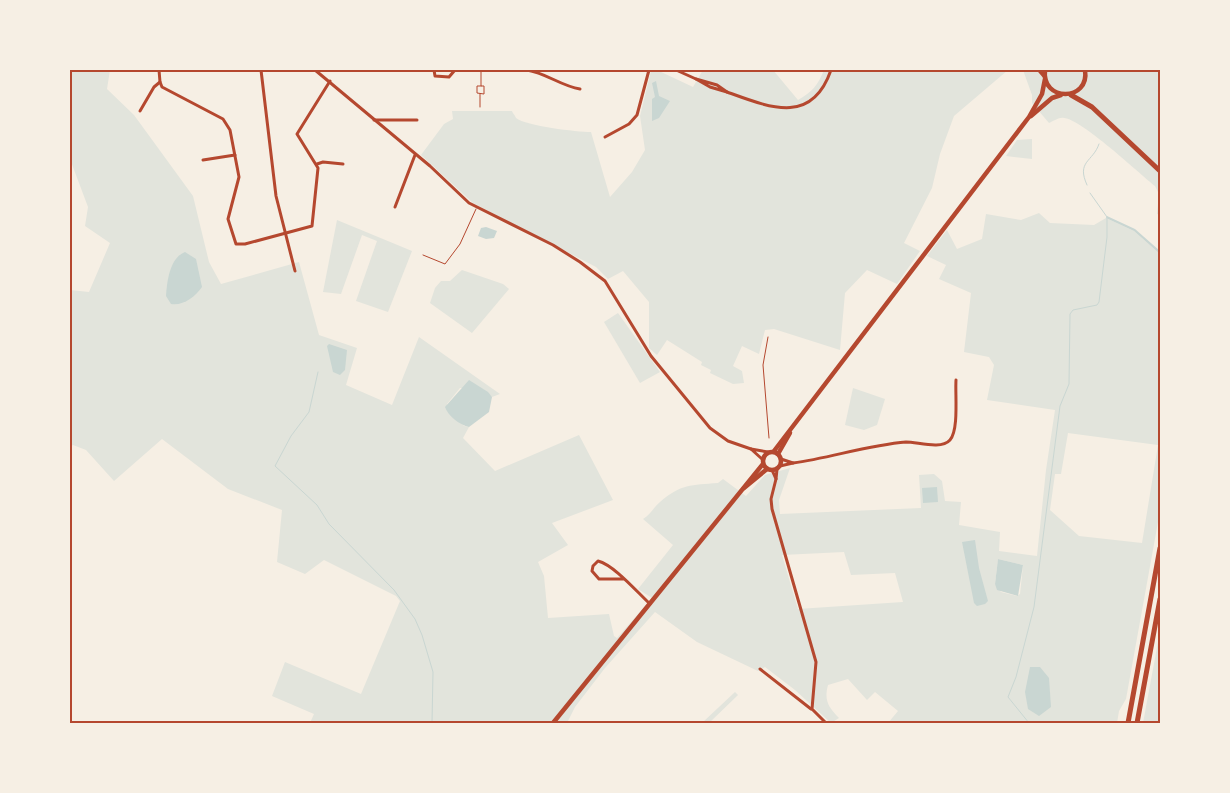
<svg xmlns="http://www.w3.org/2000/svg" width="1230" height="793" viewBox="0 0 1230 793" font-family="'IBM Plex Sans',sans-serif">
	<style>
		.green { fill: #e2e4dc; fill-rule: evenodd }
		.water { fill: #c9d6d2 }
		.lines { fill: none; stroke-linecap: round; stroke-linejoin: round }
		.stream { stroke: #c9d6d2; stroke-width: 1 }
		.service { stroke: #b5482f; stroke-width: 1 }
		.minor { stroke: #b5482f; stroke-width: 3 }
		.tertiary { stroke: #b5482f; stroke-width: 4 }
		.secondary { stroke: #b5482f; stroke-width: 4.5 }
		.trunk { stroke: #b5482f; stroke-width: 5 }
		.neatline { fill: none; stroke: #b5482f; stroke-width: 2 }
	</style>
	<rect width="100%" height="100%" fill="#f6efe4"/>
	<g class="green">
		<path d="M70 70H110L107 89 134 115 193 196 209 262 221 284 299 262 319 335 357 348 346 385 392 405 419 337 500 394 492 397 483 389 460 388 447 404 464 426 469 427 463 438 495 471 579 435 613 500 552 523 568 545 538 562 544 576 548 618 609 614 614 636 617 638 652 598 638 589 673 545 643 519C651 514 653 508 660 502 681 484 691 485 718 483L723 479 746 496 765 475 790 468 779 500 780 514 921 508 919 475 934 474 942 481 945 501 961 502 959 525 1000 532 999 551 1037 556 1046 470 1055 410 987 400 994 365 989 357 964 352 971 293 939 279 946 265 927 256 947 230 957 249 982 239 986 214 1021 220 1039 213 1050 223 1094 225 1106 218 1134 231 1160 254V511L1126 699 1119 711 1117 723H888L898 711 875 692 867 700 848 679 828 685C824 700 828 707 839 718L831 723 795 690 765 667 758 671 697 642 655 612 605 668 575 707 567 723H310L314 714 272 696 285 662 361 694 400 601 396 596 324 560 305 574 277 562 282 510 228 489 162 439 114 481 86 450 73 445 70 447V290L89 292 110 243 85 226 88 207 70 159ZM1068 433 1158 445 1142 543 1079 536 1050 510 1055 474H1061ZM844 552 851 575 895 573 903 602 798 609 782 555ZM998 559 1023 565 1020 594 1017 596 1001 592 995 584Z"/>
		<path d="M703 70H773L798 100C812 92 818 85 824 70H1008L954 116 940 154 932 188 904 243 920 251 897 284 867 270 845 293 840 350 774 329 765 330 759 354 742 346 733 366 742 371 744 383 733 384 710 373 711 370 701 365 702 362 667 340 657 355 649 348V302L623 271 608 279 596 267 473 203 421 155 444 124 453 119 452 111H512C512 112 516 117 516 118 526 126 577 132 591 132L610 197 632 172 645 150 640 116 651 71H659L693 87Z"/>
		<path d="M1023 70H1160V215L1157 214 1159 194 1155 186C1139 173 1081 119 1064 118 1059 117 1054 121 1049 123L1032 103V95Z"/>
		<polygon points="1032,139 1032,159 1006,156 1017,140"/>
		<polygon points="337,220 412,251 388,312 356,301 377,241 362,235 341,294 323,292"/>
		<polygon points="462,270 503,284 509,289 472,333 430,303 435,288 441,281 450,281"/>
		<polygon points="618,313 660,372 640,383 604,322"/>
		<polygon points="853,388 885,399 877,425 864,430 845,425"/>
		<polygon points="1160,632 1160,723 1143,723 1158,642"/>
		<polygon points="735,692 738,695 709,723 702,723"/>
	</g>
	<g class="water">
		<polygon points="656,81 659,96 670,101 659,118 652,121 652,99 655,97 652,83"/>
		<polygon points="1107,216 1135,229 1160,251 1160,254 1134,231 1106,218"/>
		<polygon points="486,227 497,231 494,238 486,239 478,236 481,228"/>
		<path d="M185 252 196 259 202 287C195 297 183 306 171 304L166 296C167 280 170 258 185 252Z"/>
		<polygon points="329,344 347,350 345,370 340,375 333,372 327,346"/>
		<path d="M469 380 488 392 492 397 489 412 469 427C460 425 448 416 445 407Z"/>
		<polygon points="937,487 938,502 923,503 922,488"/>
		<polygon points="975,540 979,568 988,601 985,604 977,606 974,603 962,542"/>
		<polygon points="998,559 1023,565 1018,596 997,590 995,584"/>
		<polygon points="1030,667 1040,667 1049,678 1051,707 1039,716 1028,709 1025,692"/>
	</g>
	<g class="lines">
		<g class="stream">
			<path d="M1087 185C1076 161 1093 162 1099 144"/>
			<polyline points="318,372 309,412 291,436 275,466 317,505 329,524 394,590 415,619 422,635 433,672 432,723"/>
			<polyline points="1029,723 1008,697 1016,677 1034,607 1060,406 1069,384 1070,314 1073,310 1097,305 1099,302 1107,237 1107,217 1090,193"/>
		</g>
		<g class="service">
			<polyline points="481,70 481,86 484,86 484,94 477,93 477,86 481,86"/>
			<polyline points="480,94 480,107"/>
			<polyline points="423,255 445,264 460,244 476,209"/>
			<polyline points="768,337 763,365 769,438"/>
		</g>
		<g class="minor">
			<polyline points="159,70 160,82 162,87 223,119 230,130 239,177 228,219 236,244 245,244 312,226 318,168 297,134 330,81"/>
			<polyline points="261,70 276,196 295,271"/>
			<polyline points="315,70 430,166 469,203 553,245 580,262 605,281 651,356 710,428 728,441 751,449"/>
			<polyline points="434,70 435,76 449,77 455,70"/>
			<path d="M527 70C546 73 561 86 580 89"/>
			<polyline points="676,70 696,79"/>
			<polygon points="696,79 717,85 727,92 710,87"/>
			<path d="M727 92C771 108 812 125 831 70"/>
			<polyline points="140,111 154,87 160,82"/>
			<polyline points="374,120 417,120"/>
			<polyline points="605,137 629,124 637,115 649,70"/>
			<polyline points="203,160 235,155"/>
			<polyline points="317,164 323,162 343,164"/>
			<polyline points="395,207 415,155"/>
			<polyline points="762,459 751,449 768,452"/>
			<path d="M793 463C830 458 868 445 906 442 918 442 941 450 950 440 959 430 955 394 956 380"/>
			<polyline points="780,466 793,463 781,459"/>
			<polyline points="772,470 776,479 777,469"/>
			<polyline points="776,479 771,499 772,509 816,662 812,709 826,723"/>
			<path d="M623 579H599L592 571 593 566 598 561C614 565 637 592 650 604"/>
			<polyline points="760,669 811,709"/>
		</g>
		<polyline class="tertiary" points="1039,70 1045,77"/>
		<g class="secondary">
			<path d="M1045 70C1041 102 1090 102 1085 70"/>
			<polyline points="1031,116 1052,98 1061,95"/>
			<polyline points="774,451 1029,117 1042,94 1045,79"/>
			<circle cx="772" cy="461" r="9"/>
			<polyline points="778,454 790,433"/>
			<polyline points="744,488 767,469"/>
			<polyline points="553,723 763,464"/>
		</g>
		<g class="trunk">
			<polyline points="1071,95 1092,107 1160,171"/>
			<polyline points="1128,723 1160,548"/>
			<polyline points="1137,723 1160,599"/>
		</g>
	</g>
	<rect width="1230" height="793" fill="none" stroke="#f6efe4" stroke-width="142"/>
	<rect x="71" y="71" width="1088" height="651" class="neatline"/>
</svg>
